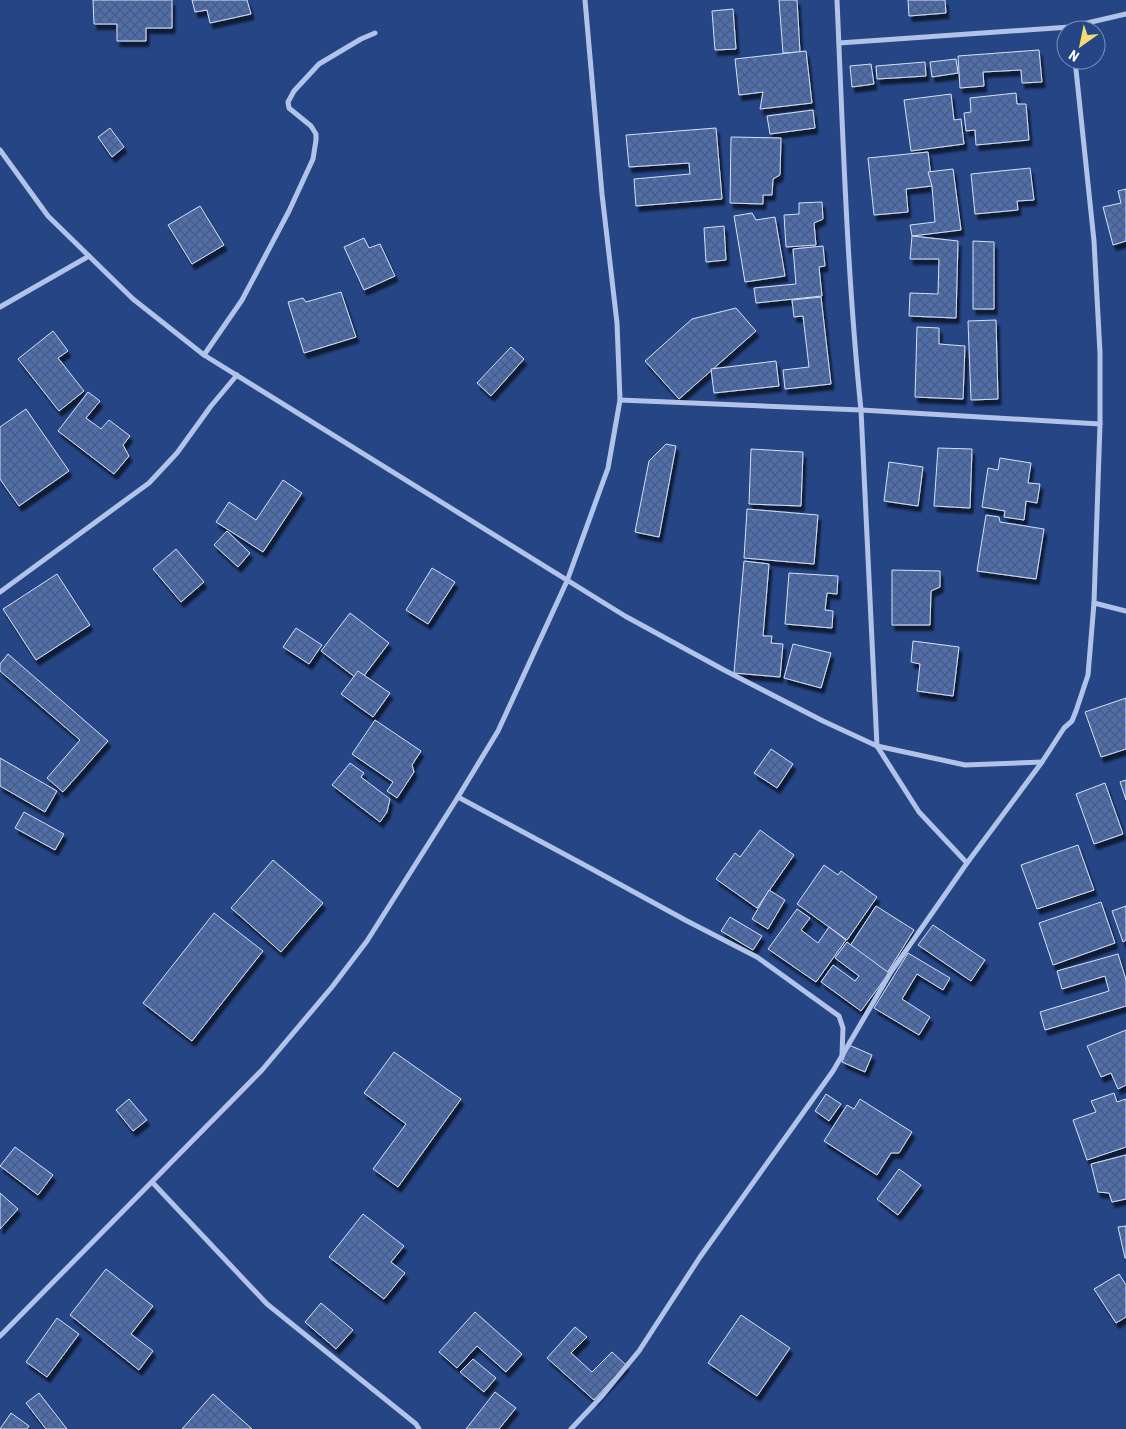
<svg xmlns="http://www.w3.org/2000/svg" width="1126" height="1429" viewBox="0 0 1126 1429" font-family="'Roboto Condensed',sans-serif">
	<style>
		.building { fill: url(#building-cross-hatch); stroke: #d4e0f6; filter: url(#shadow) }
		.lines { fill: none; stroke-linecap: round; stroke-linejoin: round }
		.street { stroke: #b1c3e8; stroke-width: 5 }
	</style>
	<defs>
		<pattern id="building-cross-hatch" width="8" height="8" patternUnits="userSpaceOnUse" patternTransform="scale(1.25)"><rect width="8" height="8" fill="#4f6ead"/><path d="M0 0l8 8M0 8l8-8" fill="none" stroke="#4d5b78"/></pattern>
		<filter id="shadow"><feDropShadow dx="3" dy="5.5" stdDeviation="1" flood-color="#0009"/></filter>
	</defs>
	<rect width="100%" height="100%" fill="#264585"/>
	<g class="building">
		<polygon points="93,0 172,0 172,28 146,28 146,41 117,41 117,24 94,24"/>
		<polygon points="192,0 247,0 251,14 210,23 207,10 195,12"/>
		<polygon points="779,0 797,0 800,52 783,53"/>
		<polygon points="908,0 945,0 946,13 909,16"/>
		<polygon points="733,9 736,49 715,50 712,11"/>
		<polygon points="1039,50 1042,82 1022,83 1021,70 983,72 984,86 960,88 958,56"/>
		<polygon points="806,51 812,103 760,109 763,92 739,95 735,59"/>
		<polygon points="956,59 958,73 932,77 930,62"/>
		<polygon points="925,62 926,76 877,79 876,66"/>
		<polygon points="871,64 874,84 852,87 850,66"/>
		<polygon points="1016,93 1017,104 1026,104 1029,140 976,145 975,130 966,131 964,113 971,112 970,98"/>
		<polygon points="951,94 954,120 961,119 964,144 911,151 904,100"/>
		<polygon points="813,110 815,128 770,134 767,116"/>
		<polygon points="110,128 124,147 112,157 98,137"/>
		<polygon points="716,128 722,199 636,206 634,179 690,174 689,163 629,167 626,135"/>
		<polygon points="731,137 781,138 780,175 773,179 772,195 763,195 763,204 730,203"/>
		<polygon points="928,152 932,186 906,189 908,212 874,215 868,158"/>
		<polygon points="1030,168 1034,200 1017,201 1018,210 975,214 971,174"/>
		<polygon points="953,169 961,230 912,236 910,225 935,222 932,186 928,172"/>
		<polygon points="1126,189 1126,241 1113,245 1103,207 1121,203 1118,191"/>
		<polygon points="822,202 823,219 814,223 816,245 786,247 784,215 799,214 799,203"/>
		<polygon points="200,206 224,245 192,264 168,225"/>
		<polygon points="752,213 756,220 775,217 785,276 745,282 734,216"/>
		<polygon points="724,226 726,260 706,262 704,228"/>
		<polygon points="912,236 958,241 956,318 909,316 910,293 938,294 939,259 910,259"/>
		<polygon points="364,238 369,248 380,244 395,276 364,290 344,247"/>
		<polygon points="973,241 994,242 994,309 973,309"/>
		<polygon points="823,246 825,266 819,267 822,296 756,303 754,288 796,284 793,249"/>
		<polygon points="341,292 356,337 304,353 288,302 303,298 306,302"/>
		<polygon points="821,297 831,384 785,389 783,370 809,367 803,316 794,317 792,300"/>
		<polygon points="736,308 756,331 679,399 645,361 692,319"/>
		<polygon points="996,320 998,399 971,400 968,321"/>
		<polygon points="917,327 939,328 939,344 965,346 963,399 915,397"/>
		<polygon points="53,331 68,351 58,358 84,391 59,411 18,359"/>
		<polygon points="511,347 524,359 491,396 477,383"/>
		<polygon points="776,361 779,386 714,393 711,369"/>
		<polygon points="88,392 100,401 86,418 101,429 109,420 130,436 123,445 129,456 114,474 58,431"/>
		<polygon points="26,409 69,471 19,506 0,479 0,427"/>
		<polygon points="666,444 676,446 659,537 635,532 649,461"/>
		<polygon points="938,448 972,449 970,508 934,506"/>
		<polygon points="751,449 803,452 801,506 749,504"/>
		<polygon points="1000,458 1031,463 1028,483 1040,484 1037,503 1026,501 1024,520 1004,517 1005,511 982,507 988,468 998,470"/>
		<polygon points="889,462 923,467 918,506 884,501"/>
		<polygon points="283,480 302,493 263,552 216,522 229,502 256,520"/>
		<polygon points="747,509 818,515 814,564 744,558"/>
		<polygon points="986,515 999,517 1000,522 1044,529 1036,579 977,571"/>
		<polygon points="227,531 250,553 238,567 214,545"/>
		<polygon points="176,549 204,582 181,602 153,569"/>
		<polygon points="744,561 769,564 763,636 772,636 771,643 783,644 780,677 734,673"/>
		<polygon points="432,568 455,582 428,624 406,610"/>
		<polygon points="892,570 940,571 940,587 931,591 930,625 892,625"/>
		<polygon points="789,573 838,576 837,594 827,593 825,610 833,611 832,628 785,624"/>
		<polygon points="57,574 90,625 36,660 3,609"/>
		<polygon points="350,613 389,643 360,681 321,651"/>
		<polygon points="296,628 322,645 309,664 283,647"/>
		<polygon points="913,641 959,647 953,696 917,691 920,664 911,662"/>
		<polygon points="793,644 831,653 821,688 784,678"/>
		<polygon points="8,654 108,741 63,792 47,778 80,740 0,671 0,664"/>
		<polygon points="358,671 390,693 373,717 341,694"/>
		<polygon points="1126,698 1126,749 1101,757 1085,712"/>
		<polygon points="375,720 421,751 412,765 414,772 397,798 387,791 393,782 352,754"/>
		<polygon points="771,749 793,764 777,788 754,773"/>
		<polygon points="0,758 57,791 45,812 0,786"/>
		<polygon points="350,763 364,773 361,777 390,799 387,812 380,822 332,785"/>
		<polygon points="1126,780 1126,800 1120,782"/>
		<polygon points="1105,783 1123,834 1094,844 1076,794"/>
		<polygon points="24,812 64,834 55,850 15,828"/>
		<polygon points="760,830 794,855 757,908 716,879 735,853 740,857"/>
		<polygon points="1078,845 1094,890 1037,909 1021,865"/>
		<polygon points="273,860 323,903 281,952 231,908"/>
		<polygon points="824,865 838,875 841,871 877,897 847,940 797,904"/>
		<polygon points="769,890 785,900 768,929 752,919"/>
		<polygon points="1101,902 1115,943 1053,965 1039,923"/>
		<polygon points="876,906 914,930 887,973 848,949"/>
		<polygon points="1126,906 1126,940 1123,942 1112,911"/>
		<polygon points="797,909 810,918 801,930 818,943 829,927 846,940 816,982 768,949"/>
		<polygon points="214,913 263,951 192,1041 143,1003"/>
		<polygon points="730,917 762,936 753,950 721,931"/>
		<polygon points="933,925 985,960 971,981 918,945"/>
		<polygon points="847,942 889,973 861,1011 821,982 833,965 855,981 859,976 835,958"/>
		<polygon points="908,953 950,978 943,990 917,974 902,999 930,1017 919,1035 874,1008"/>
		<polygon points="1118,954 1126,980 1126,1006 1045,1030 1040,1012 1109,991 1105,976 1062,989 1057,971"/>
		<polygon points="1126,1030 1126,1085 1118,1089 1111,1073 1101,1077 1087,1046"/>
		<polygon points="849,1045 872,1055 865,1072 842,1062"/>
		<polygon points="394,1052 461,1099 398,1187 373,1169 406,1124 364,1093"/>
		<polygon points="1114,1093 1117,1102 1126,1099 1126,1147 1087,1160 1073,1120 1096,1112 1091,1101"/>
		<polygon points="826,1094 841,1104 829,1121 815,1111"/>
		<polygon points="129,1099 147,1120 133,1131 116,1110"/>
		<polygon points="860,1099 912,1132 899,1153 891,1153 877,1175 824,1141 847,1105 854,1109"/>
		<polygon points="15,1147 53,1175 38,1195 0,1166"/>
		<polygon points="1126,1155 1126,1199 1112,1202 1109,1193 1098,1192 1091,1164"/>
		<polygon points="899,1169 921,1185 898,1215 877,1199"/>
		<polygon points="0,1193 18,1209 0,1229"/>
		<polygon points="363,1214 404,1246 391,1262 405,1273 384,1299 329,1257"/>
		<polygon points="1126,1226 1126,1258 1125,1258 1118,1227"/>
		<polygon points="106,1269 153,1306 131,1334 153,1351 139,1370 70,1315"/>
		<polygon points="1119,1274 1126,1285 1126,1317 1116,1323 1094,1289"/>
		<polygon points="321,1303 353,1330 336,1349 305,1322"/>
		<polygon points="475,1312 522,1354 506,1372 477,1346 457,1368 439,1352"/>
		<polygon points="741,1315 790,1348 757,1396 708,1363"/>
		<polygon points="57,1318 79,1334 47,1377 26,1362"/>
		<polygon points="575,1327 587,1337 571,1353 592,1372 612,1352 626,1365 594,1400 547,1358"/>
		<polygon points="473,1359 496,1378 484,1392 460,1372"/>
		<polygon points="495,1392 516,1408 499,1429 466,1429"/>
		<polygon points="39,1393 67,1429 46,1429 26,1403"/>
		<polygon points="213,1394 252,1429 182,1429"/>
		<polygon points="11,1413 29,1426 27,1429 0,1429"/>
	</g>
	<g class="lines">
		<g class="street">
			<path d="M837 0C843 137 847 274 861 410L877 746 919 812 967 863"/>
			<polyline points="839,43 1070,27 1126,14"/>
			<polyline points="0,150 48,216 133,299 204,355 625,616 724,670 823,721 877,746 965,765 1042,762"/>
			<polyline points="0,307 89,256"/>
			<polyline points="204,355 242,300 289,211 313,159 316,140 316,134 311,126 289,108 288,102 294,91 319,64 361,39 375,33"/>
			<polyline points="620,400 861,410 1100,424"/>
			<polyline points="0,592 149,483 177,453 211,406 237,375"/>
			<polyline points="1094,603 1126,611"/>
			<polyline points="458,797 590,868 687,921 757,957 839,1016 843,1028 842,1054"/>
			<polyline points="152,1182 267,1304 416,1424 419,1429"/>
			<polyline points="0,1336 262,1070 332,987 367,941 458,797 498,731 567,581 608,468 620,400 617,323 602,194 585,0"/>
			<polyline points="571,1429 602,1396 639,1351 700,1257 833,1071 891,972 967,863 1042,762 1064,728 1072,721 1076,711 1088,675 1094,603 1100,424 1100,353 1094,241 1075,60"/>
		</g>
	</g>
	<g transform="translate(1081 45) rotate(213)"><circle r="24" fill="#264585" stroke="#7d8fb6"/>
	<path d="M0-4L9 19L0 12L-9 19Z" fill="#f1dc76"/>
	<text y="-8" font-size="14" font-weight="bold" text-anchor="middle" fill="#ffffff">N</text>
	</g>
</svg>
